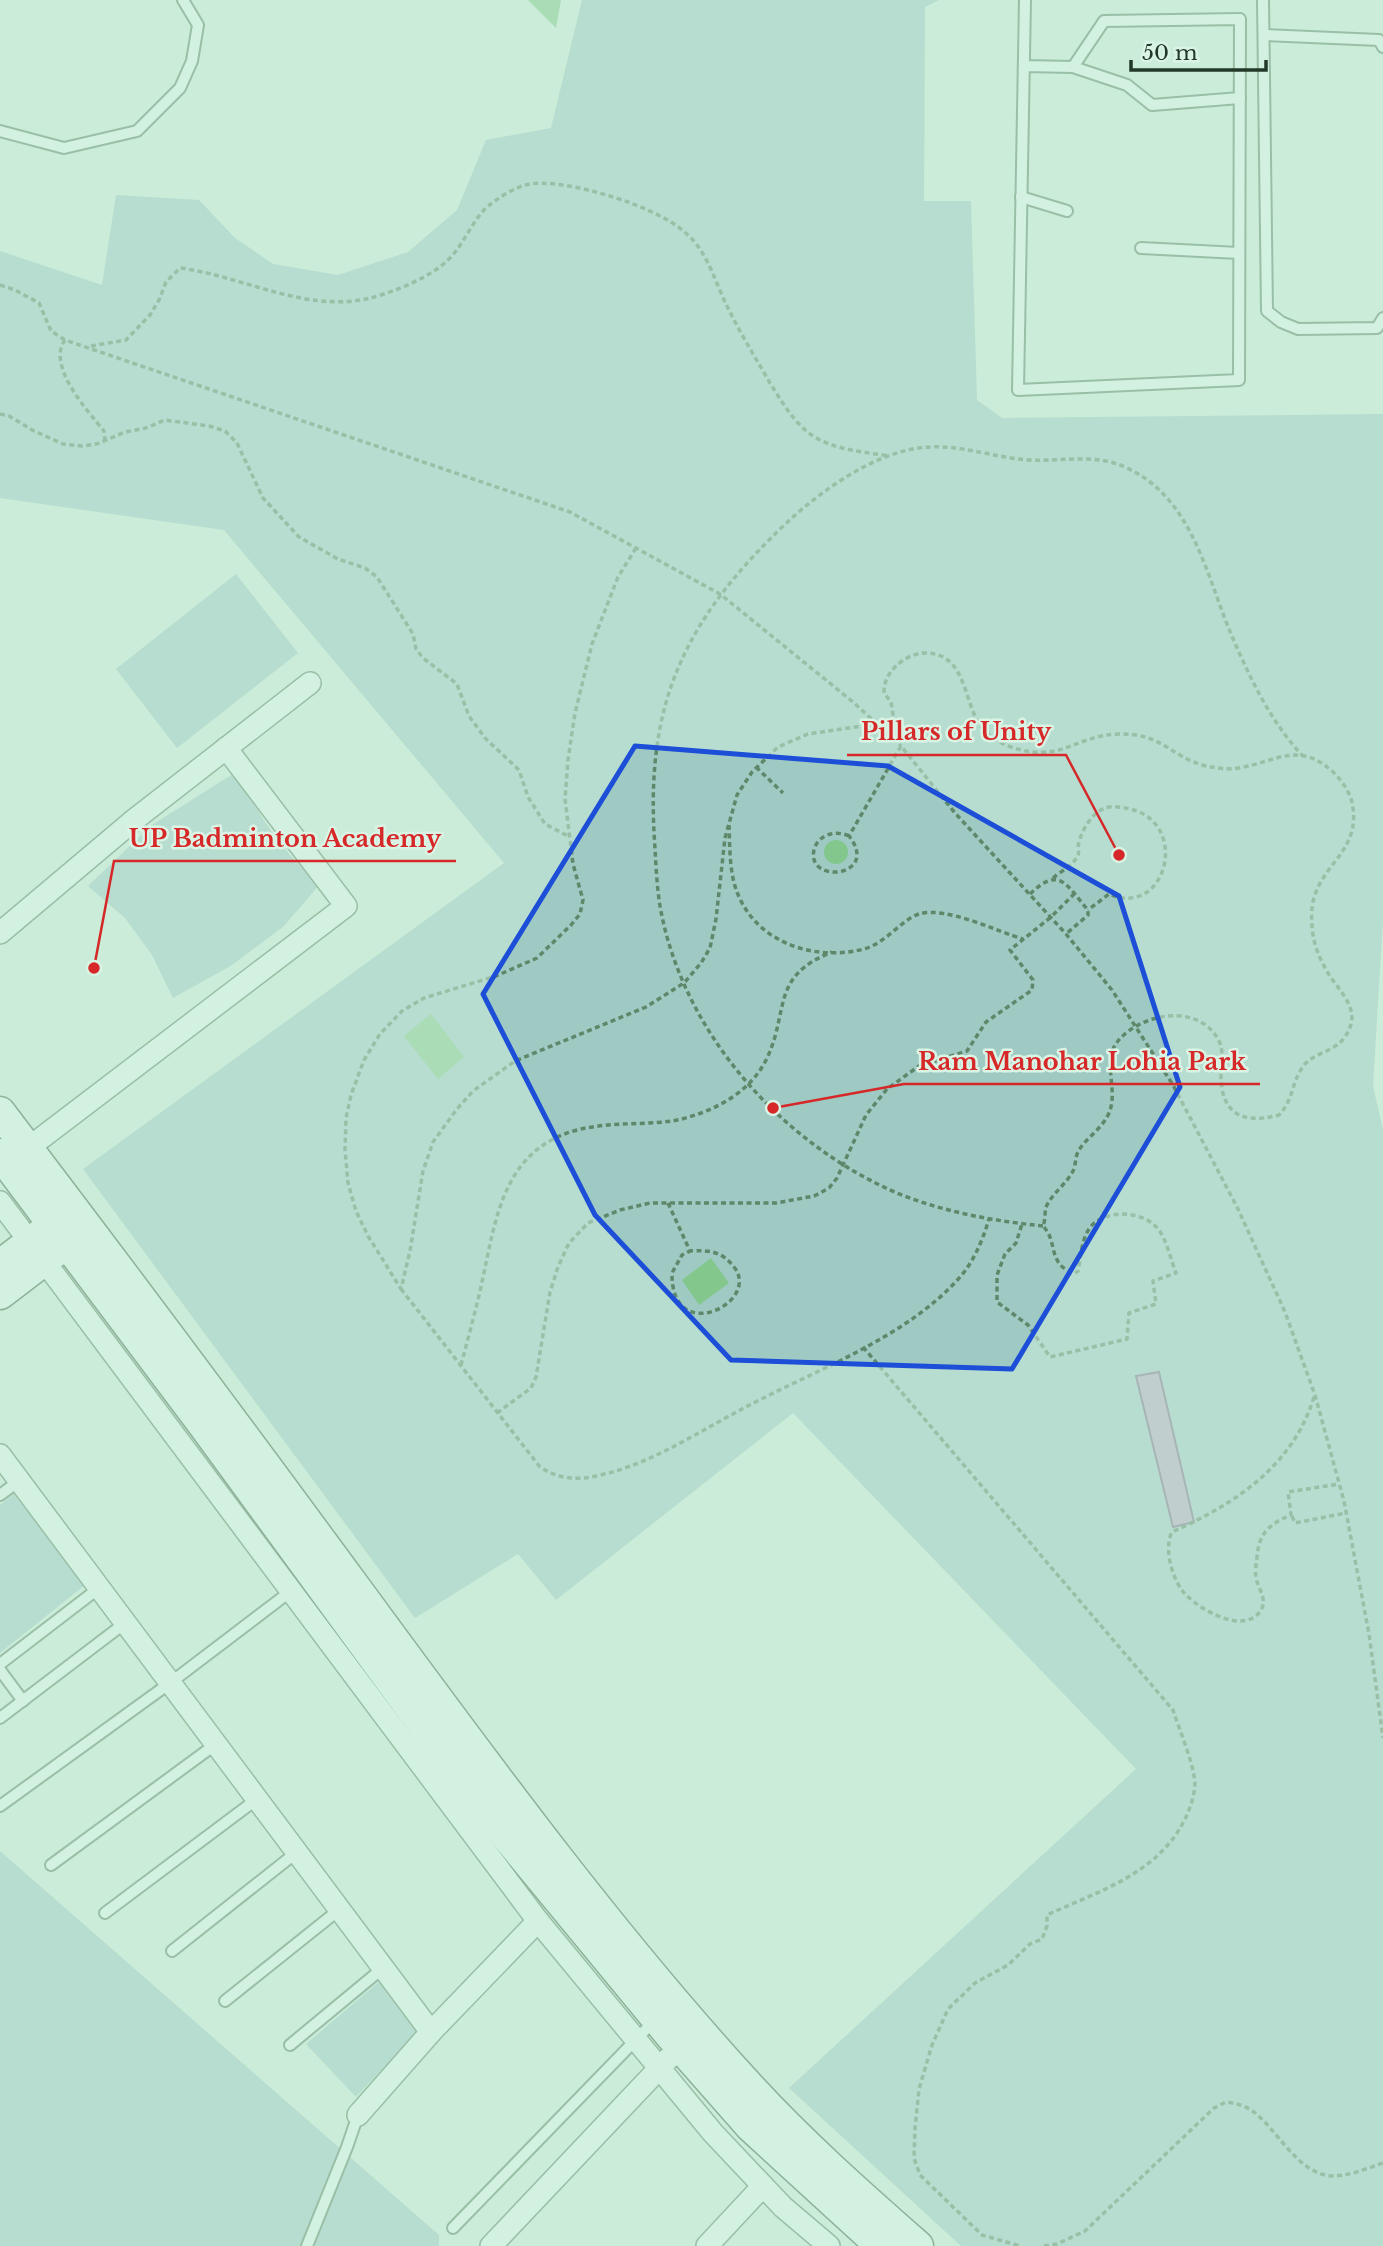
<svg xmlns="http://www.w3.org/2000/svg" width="1383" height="2246" viewBox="0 0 1383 2246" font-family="'Libre Baskerville',serif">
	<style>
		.green { fill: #9ecac3 }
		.water { fill: #b4aac1; stroke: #7f718f; stroke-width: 2 }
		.building { fill: #83c78c }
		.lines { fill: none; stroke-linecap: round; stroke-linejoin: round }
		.lane-casing { stroke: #5f876a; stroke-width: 14 }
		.street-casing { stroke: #5f876a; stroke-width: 24 }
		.secondary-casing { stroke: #42694b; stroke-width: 33 }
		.path { stroke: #5f876a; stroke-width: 3.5; stroke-dasharray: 5 3.5; stroke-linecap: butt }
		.lane { stroke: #ddf7e8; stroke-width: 10 }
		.street { stroke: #ddf7e8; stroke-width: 21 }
		.secondary { stroke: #ddf7e8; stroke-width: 30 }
		.marked { fill: none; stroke: #1d4ed8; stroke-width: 5; stroke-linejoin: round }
		.leader { fill: none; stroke: #d62828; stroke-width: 2.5 }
		.callout-dot { fill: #d62828; stroke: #d9f4e5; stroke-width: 2.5 }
		.callout-label { font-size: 24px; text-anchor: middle; font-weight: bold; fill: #d62828; stroke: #d9f4e5; stroke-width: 5; stroke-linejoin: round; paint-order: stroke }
	</style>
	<rect width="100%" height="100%" fill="#caecd8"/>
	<g class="green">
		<polygon points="582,0 939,0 925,7 924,201 971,201 977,400 1002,418 1383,414 1383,920 1373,1086 1383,1130 1383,2246 961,2246 789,2088 1136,1769 793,1413 556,1600 518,1554 415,1618 83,1169 504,863 224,530 0,498 0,251 102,285 116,195 199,200 235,238 273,264 338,275 408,252 457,210 486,140 551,128"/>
		<polygon points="236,574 298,653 177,748 116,669"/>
		<path d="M236 772C262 819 278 848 320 884L284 926 232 965 173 998 152 955 125 918 88 886 152 825Z"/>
		<polygon points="14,1494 85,1585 0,1653 0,1505"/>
		<polygon points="0,1851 439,2235 439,2246 0,2246"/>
		<polygon points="381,1980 419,2030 356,2097 306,2044"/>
	</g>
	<polygon class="water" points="1159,1372 1194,1522 1173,1527 1136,1376"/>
	<g class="building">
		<polygon points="528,0 561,0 556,28"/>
		<circle cx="836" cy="852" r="12"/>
		<polygon points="431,1014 464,1057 438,1079 404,1036"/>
		<polygon points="711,1258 729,1283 699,1305 682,1280"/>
	</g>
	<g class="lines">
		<g class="lane-casing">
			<g id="lane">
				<polyline points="1263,0 1267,311 1281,322 1298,329 1377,328 1383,318"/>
				<polyline points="1264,35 1379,40 1383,47"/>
				<polyline points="1024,66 1073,67 1104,21 1240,19 1239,380 1018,390 1025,0"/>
				<polyline points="1073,67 1127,85 1152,105 1240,98"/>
				<polyline points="0,131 64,148 137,131 180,88 192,61 198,25 183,0"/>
				<polyline points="1021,197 1067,211"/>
				<polyline points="1141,248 1239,253"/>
				<polyline points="0,1495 19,1481"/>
				<polyline points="0,1664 99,1588"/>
				<polyline points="0,1670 23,1701"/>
				<polyline points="0,1718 125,1623"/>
				<polyline points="0,1806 170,1683 291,1591"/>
				<polyline points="51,1865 216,1744"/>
				<polyline points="105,1913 257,1799"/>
				<polyline points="172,1951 297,1852"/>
				<polyline points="225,2001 340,1909"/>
				<polyline points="290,2045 383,1968"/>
				<polyline points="453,2228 656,2019"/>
				<polyline points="307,2246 347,2147 358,2115"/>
			</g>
		</g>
		<g class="street-casing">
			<g id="street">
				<polyline points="0,933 134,820 310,683"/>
				<polyline points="27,1149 346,906 226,748"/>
				<polyline points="0,1202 538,1921 713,2133 783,2207 829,2246"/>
				<polyline points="0,1455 431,2032"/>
				<polyline points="358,2115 431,2032 538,1921"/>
				<polyline points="491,2246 669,2058"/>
				<polyline points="707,2246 763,2186"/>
			</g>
		</g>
		<g class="secondary-casing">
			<g id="secondary">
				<path d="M0 1112C122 1272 242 1433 361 1595 484 1762 607 1931 748 2085 800 2142 860 2195 918 2246"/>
				<polyline points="0,1154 204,1426 488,1814 670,2035 751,2127 881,2246"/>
				<polyline points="0,1265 53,1225 72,1220"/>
				<polyline points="0,1294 67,1243 76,1225"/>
			</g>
		</g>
		<g class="path">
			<polyline points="0,285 15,290 39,303 51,331 65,340 570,512 720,594 853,702 901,746"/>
			<path d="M65 340C46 366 88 411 104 431L105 441"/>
			<path d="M91 346 126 340 150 315 159 300 166 282 180 268C242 276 303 312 366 299 392 293 427 279 447 261 463 246 470 225 484 210 494 200 516 186 530 184 557 180 603 193 628 202 651 211 675 221 692 239 708 256 716 283 726 304 739 331 755 357 770 383 782 402 794 423 813 436 835 450 864 452 889 456"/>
			<polyline points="0,414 9,416 34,431 63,444 82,446 97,444 125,432 146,428 165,420 209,426 225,431 237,443 263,498 299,537 338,559 365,568 377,577 413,634 416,649 423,658 457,684 469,716 485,738 519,770 528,797 545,824 568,836"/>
			<path d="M636 548 618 577 592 644 575 713 568 760 565 799 573 864 583 900 580 914 571 925 537 958 496 976 424 998 402 1011 380 1034 364 1060 351 1095 346 1118 345 1150 348 1183 356 1211 368 1236 401 1289 410 1251 423 1171 433 1142 457 1109 473 1091 515 1061 646 1007 684 983 701 963 710 948 716 919 725 838 737 795 752 772 778 747 808 734 888 722 893 714 891 702 884 693C884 681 888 674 896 666 903 659 915 653 925 653 967 653 963 702 981 727 989 737 1000 743 1011 747 1062 764 1075 735 1119 734 1163 733 1170 757 1206 766 1216 768 1227 770 1238 768 1274 763 1297 740 1332 771 1341 779 1349 791 1352 802 1361 847 1329 859 1316 892 1312 901 1311 913 1312 923 1312 941 1319 958 1328 973 1341 994 1364 1011 1344 1038 1333 1053 1311 1053 1302 1068 1291 1084 1294 1099 1279 1115 1241 1125 1220 1113 1221 1072 1221 1061 1224 1051 1219 1041 1199 1002 1141 1013 1118 1041 1101 1061 1119 1090 1109 1113 1102 1129 1087 1137 1079 1150 1075 1156 1076 1165 1073 1171 1067 1183 1053 1193 1047 1205 1044 1211 1046 1219 1043 1226 1059 1243 1046 1262 1074 1274L1078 1271C1081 1258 1081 1241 1089 1229 1102 1210 1136 1210 1153 1224 1166 1234 1170 1258 1176 1273L1153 1281 1156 1304 1129 1313 1127 1339 1050 1357 1028 1325 997 1302V1275L1005 1254 1016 1243 1022 1224"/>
			<polyline points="756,767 783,793"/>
			<path d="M729 825C730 849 729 877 740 899 762 945 817 961 864 949 886 943 901 920 919 914 946 906 996 931 1023 939"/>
			<path d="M849 836C836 830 818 834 814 850 806 885 881 877 849 836L901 746 955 813 1066 934 1112 990 1173 1085 1238 1209 1285 1312 1315 1395 1344 1501 1369 1634 1383 1738"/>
			<path d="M1053 878C1060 872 1073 865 1077 857 1080 853 1078 851 1078 847 1080 833 1091 813 1105 808 1114 805 1128 808 1137 811 1189 831 1164 918 1109 894L1088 910"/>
			<path d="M1030 894C1060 865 1066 885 1088 910V915L1066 934"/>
			<path d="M668 1203 690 1251 682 1255 672 1273C671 1348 762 1302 734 1267 722 1251 709 1250 690 1251"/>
			<path d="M1043 1226C994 1221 943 1212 897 1193 781 1143 682 1032 660 906 657 887 656 867 655 848 645 715 677 632 771 538 807 501 866 455 919 448 953 443 985 455 1019 459 1054 464 1093 451 1127 468 1192 498 1206 574 1231 634 1249 676 1271 723 1303 756"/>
			<path d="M401 1289 540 1467C557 1478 575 1481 596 1476 650 1465 696 1433 744 1408 815 1370 907 1338 961 1276 975 1259 983 1239 989 1219"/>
			<path d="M863 1347 1173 1710C1180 1732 1193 1761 1195 1783 1195 1794 1190 1809 1185 1819 1158 1874 1099 1891 1047 1915V1926L1042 1939 1030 1944 1008 1965 975 1983 948 2009 932 2045 919 2089 915 2128 914 2158 920 2175 982 2235 1020 2246"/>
			<path d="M461 1365C468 1338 476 1310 482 1282 496 1218 503 1150 577 1130 608 1122 642 1125 673 1121 711 1113 751 1094 768 1056 789 1009 771 976 832 952"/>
			<path d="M1314 1397C1293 1466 1235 1504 1172 1532 1163 1549 1173 1583 1187 1596 1203 1611 1241 1633 1259 1613 1269 1601 1259 1591 1256 1578 1255 1572 1256 1564 1257 1557 1259 1533 1269 1524 1291 1515L1288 1492 1339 1484"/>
			<polyline points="497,1413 531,1388 536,1377 550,1292 558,1267 569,1243 588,1223 620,1210 650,1203 776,1203 814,1196 820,1193 829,1188 837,1178 866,1115 887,1089 919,1066 967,1051 986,1022 1032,990 1033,980 1010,950 1051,917 1074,894"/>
			<polyline points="1292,1516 1295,1523 1346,1513"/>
			<path d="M1044 2246 1057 2244 1085 2231 1214 2108 1226 2102C1235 2103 1243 2105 1251 2110 1277 2127 1298 2177 1335 2176 1352 2175 1368 2168 1383 2163"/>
		</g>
		<use href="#lane" class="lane"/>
		<use href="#street" class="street"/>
		<use href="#secondary" class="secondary"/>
	</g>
	<path d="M0 0H1383V2246H0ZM635 746 888 766 1119 896 1180 1087 1012 1369 731 1360 595 1215 483 994Z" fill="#caecd8" fill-opacity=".55" fill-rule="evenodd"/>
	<path class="marked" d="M635 746 888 766 1119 896 1180 1087 1012 1369 731 1360 595 1215 483 994Z"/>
	<path class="leader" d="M1119 855L1066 755H847M94 968L114 861H456M773 1108L904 1084H1260"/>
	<g class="callout-dot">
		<circle cx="1119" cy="855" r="7"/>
		<circle cx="94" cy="968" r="7"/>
		<circle cx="773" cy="1108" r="7"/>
	</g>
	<g class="callout-label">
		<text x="956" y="740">Pillars of Unity</text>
		<text x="285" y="847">UP Badminton Academy</text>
		<text x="1082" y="1070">Ram Manohar Lohia Park</text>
	</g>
	<path d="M1131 60v10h135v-10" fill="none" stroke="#223927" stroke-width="3.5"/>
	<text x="1142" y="60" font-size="21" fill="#223927" stroke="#d9f4e5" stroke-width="5" paint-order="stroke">50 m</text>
</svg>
